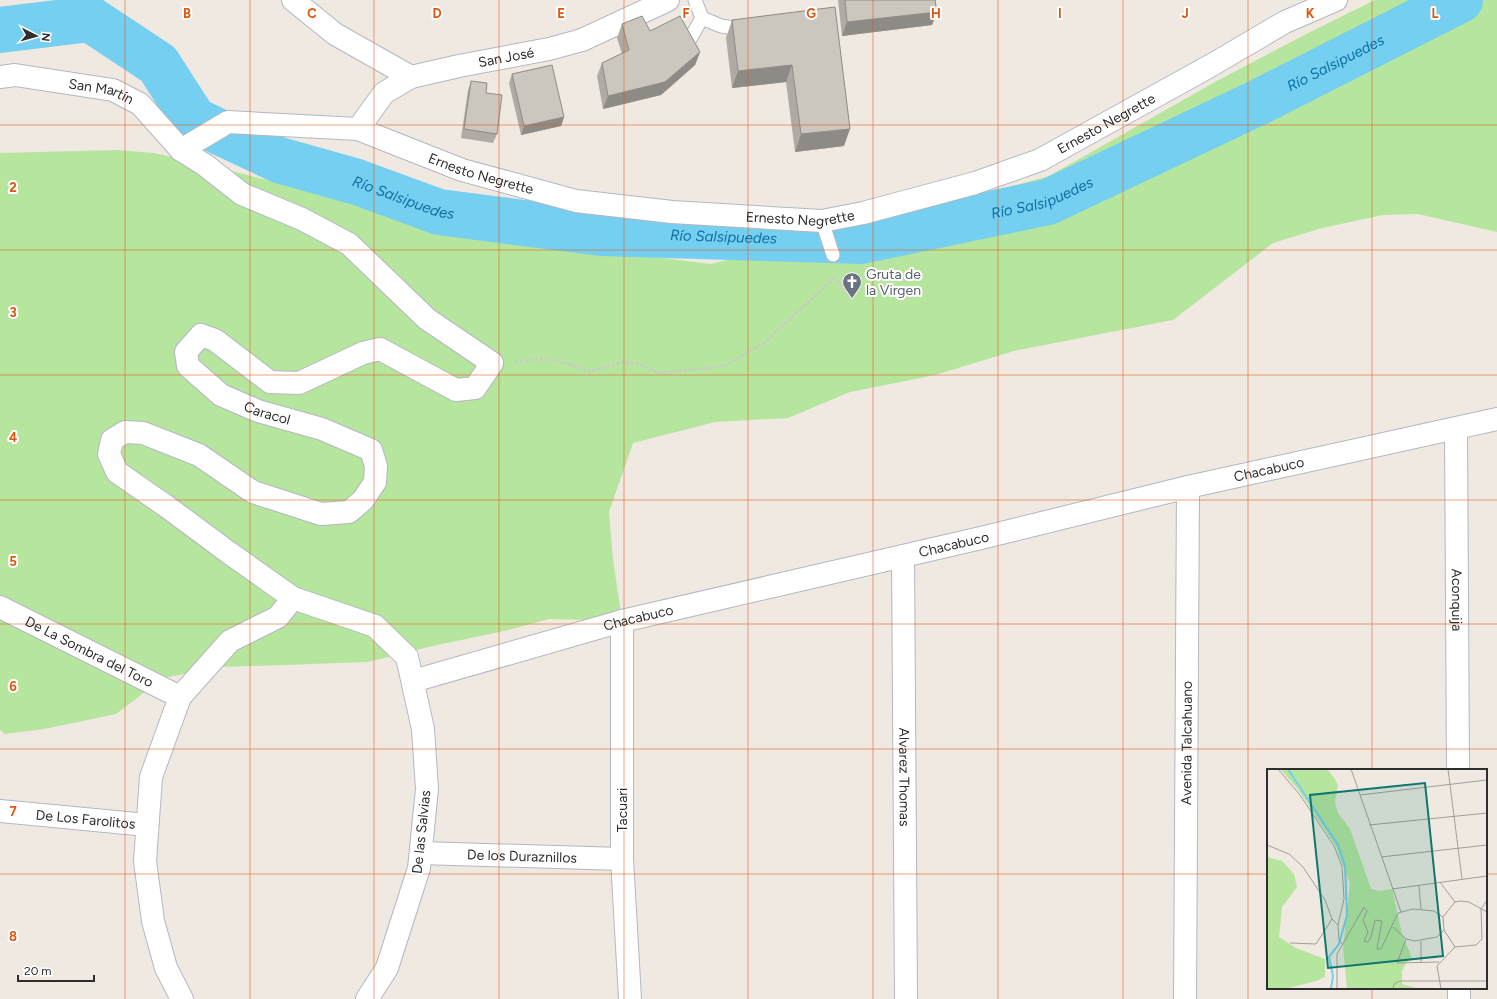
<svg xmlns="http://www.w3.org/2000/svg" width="1497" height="999" viewBox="0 0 1497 999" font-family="Figtree,sans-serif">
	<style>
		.green { fill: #b6e59e }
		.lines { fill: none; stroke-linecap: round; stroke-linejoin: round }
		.river { stroke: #75cff0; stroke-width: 46 }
		.lane-casing { stroke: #b4b7c1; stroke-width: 15 }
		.street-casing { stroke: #b4b7c1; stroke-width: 24 }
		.path { stroke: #c9c9c9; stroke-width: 2.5; stroke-dasharray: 3 2; stroke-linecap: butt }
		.lane { stroke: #fff; stroke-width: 13 }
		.street { stroke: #fff; stroke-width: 22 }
		.wall { fill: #afaba4 }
		.shaded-wall { fill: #8e8b86 }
		.building { fill: #cbc7bf; stroke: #8e8b86 }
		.grid { fill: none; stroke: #df570e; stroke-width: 1; stroke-opacity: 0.55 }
		.labels { text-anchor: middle; stroke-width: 4; stroke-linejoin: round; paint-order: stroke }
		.street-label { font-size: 14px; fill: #2e2e2e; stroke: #fff }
		.worship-label { font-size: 14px; fill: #5b616d; stroke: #fff; text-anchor: start }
		.water-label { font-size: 15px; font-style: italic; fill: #0d6fa3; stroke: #fff }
		.inset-river { fill: none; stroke: #75cff0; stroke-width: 2 }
		.inset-road { fill: none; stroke: #a29e99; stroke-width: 1 }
		.view { fill: #0f766e; fill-opacity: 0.15; stroke: #0f766e; stroke-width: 2 }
		.inset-edge { fill: none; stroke: #2e2e2e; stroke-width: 2 }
		.grid-label { font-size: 13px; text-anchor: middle; font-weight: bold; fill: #df570e; stroke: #fff; stroke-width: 4; stroke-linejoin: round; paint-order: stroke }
	</style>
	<rect width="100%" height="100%" fill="#efe9e1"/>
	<polygon class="green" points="1375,0 1497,0 1497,232 1418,214 1383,215 1322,228 1273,243 1173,320 1014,351 935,375 850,392 788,418 715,422 633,443 609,512 613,559 622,621 549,619 500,632 437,645 368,662 221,667 163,678 116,714 44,729 5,734 0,730 0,153 118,150 153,153 189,160 485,236 711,264 891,219 1049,176 1215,82 1310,32"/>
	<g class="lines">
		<path class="river" id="s1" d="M0 30 90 19 158 64 194 120 279 160 357 182 439 212 601 233 861 241 1048 202 1257 103 1460 0"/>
		<g class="lane-casing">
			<g id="lane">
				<polyline points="695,0 702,18 721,26 747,30"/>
				<polyline points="684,46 689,41 702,18"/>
				<polyline points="822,221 833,255"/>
			</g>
		</g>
		<g class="street-casing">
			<g id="street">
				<polyline points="293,0 335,34 411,77"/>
				<path id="s2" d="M0 77 15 75 113 90 140 104 181 150 205 165 242 194 302 219 349 244 427 319 492 363 475 388 456 390 380 349 363 353 299 383 270 382 215 340 201 335 186 352 188 366 221 395 258 411 322 429 371 450 376 466 375 482 363 500 349 512 321 514 253 492 199 455 143 433 125 432 112 440 109 454 117 472 166 506 228 552 293 598 375 626 407 657 423 729 427 789 419 868 387 968 367 999"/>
				<path id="s3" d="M358 129 384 93 411 77 459 66 549 49 582 40 668 0"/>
				<path id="s4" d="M181 150 228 122 358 129 462 170 576 201 672 212 822 221 863 213 975 183 1040 160 1210 66 1285 22 1336 0"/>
				<path id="s5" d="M1456 429 1458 770"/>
				<path id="s6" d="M903 556 906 999"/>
				<path id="s7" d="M0 607 180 697"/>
				<polyline points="622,621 622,859 630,999"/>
				<path id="s8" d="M413 681 622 621 981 538 1188 487 1497 419"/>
				<path id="s9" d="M0 811 147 825"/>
				<path id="s10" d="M421 853 622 859"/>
				<polyline points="1459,988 1459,999"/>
				<polyline points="182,999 166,968 153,921 145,861 151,777 180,697 230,641 278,617 293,598"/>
				<path id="s11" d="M1185 999 1188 487"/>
			</g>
		</g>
		<g class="path">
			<polyline points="834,277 851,298"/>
			<polyline points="515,362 546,358 572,365 589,372 623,362 640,364 659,373 724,366 765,342 834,278"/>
		</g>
		<use href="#lane" class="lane"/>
		<use href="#street" class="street"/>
	</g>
	<g class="wall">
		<polygon points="838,0 935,0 937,12 932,25 842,36"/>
		<polygon points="835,7 844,146 795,152 786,82 732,88 726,38 732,20"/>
		<polygon points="622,24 650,31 700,52 695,65 661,95 603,109 597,76 602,63 622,54 617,38"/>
		<polygon points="512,74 564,117 561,126 521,135 509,83"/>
		<polygon points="471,81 486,93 497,134 493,143 461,138 468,90"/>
	</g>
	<g class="shaded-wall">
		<polygon points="937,12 932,25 842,36 847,22"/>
		<polygon points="700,52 695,65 661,95 603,109 608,96"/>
		<polygon points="792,65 786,82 732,88 738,71"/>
		<polygon points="564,117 561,126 521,135 524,126"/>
		<polygon points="850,129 844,146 795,152 801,134"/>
	</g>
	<g class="building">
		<polygon points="845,0 935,0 937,12 847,22"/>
		<polygon points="835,7 850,129 801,134 792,65 738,71 732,20"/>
		<polygon points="642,16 650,31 680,16 700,52 665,82 608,96 602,63 629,50 622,24"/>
		<polygon points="552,65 564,117 524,126 512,74"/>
		<polygon points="471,81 487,83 486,93 502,95 497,134 464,129"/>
	</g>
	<path class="grid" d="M125 0V999M250 0V999M374 0V999M499 0V999M624 0V999M748 0V999M873 0V999M998 0V999M1123 0V999M1248 0V999M1372 0V770M0 125H1497M0 250H1497M0 375H1497M0 500H1497M0 624H1497M0 749H1497M0 874H1268M1486 874H1497M1372 988V999"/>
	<defs>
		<g id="church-pin" transform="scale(1)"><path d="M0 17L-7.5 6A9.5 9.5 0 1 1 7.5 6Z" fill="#6b7280" stroke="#fff"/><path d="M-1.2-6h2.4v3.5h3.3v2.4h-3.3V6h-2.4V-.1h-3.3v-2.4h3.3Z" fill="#fff"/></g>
	</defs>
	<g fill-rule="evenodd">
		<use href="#church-pin" x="852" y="282"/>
	</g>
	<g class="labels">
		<g class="street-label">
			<text dy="5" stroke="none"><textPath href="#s3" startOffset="173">San José</textPath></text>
			<text dy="5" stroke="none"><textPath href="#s2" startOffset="103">San Martín</textPath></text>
			<text dy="5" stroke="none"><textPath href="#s4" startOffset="964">Ernesto Negrette</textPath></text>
			<text dy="5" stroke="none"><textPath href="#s4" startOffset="316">Ernesto Negrette</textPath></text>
			<text dy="5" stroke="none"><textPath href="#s4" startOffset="640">Ernesto Negrette</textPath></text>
			<text dy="5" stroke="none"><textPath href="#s2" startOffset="1054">Caracol</textPath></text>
			<text dy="5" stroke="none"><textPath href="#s8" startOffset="882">Chacabuco</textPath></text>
			<text dy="5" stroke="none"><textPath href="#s8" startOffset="558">Chacabuco</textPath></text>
			<text dy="5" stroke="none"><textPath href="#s5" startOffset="171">Aconquija</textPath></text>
			<text dy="5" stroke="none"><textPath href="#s8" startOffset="234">Chacabuco</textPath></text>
			<text dy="5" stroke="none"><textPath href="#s7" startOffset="100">De La Sombra del Toro</textPath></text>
			<text dy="5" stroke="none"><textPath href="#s11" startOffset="256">Avenida Talcahuano</textPath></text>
			<text dy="5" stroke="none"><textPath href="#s6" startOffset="221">Alvarez Thomas</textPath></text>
			<text transform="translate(622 810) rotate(-90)" y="5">Tacuari</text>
			<text dy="5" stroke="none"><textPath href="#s9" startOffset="86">De Los Farolitos</textPath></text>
			<text transform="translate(421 832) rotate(-84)" y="5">De las Salvias</text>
			<text dy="5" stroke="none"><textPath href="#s10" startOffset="101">De los Duraznillos</textPath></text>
		</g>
		<g class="worship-label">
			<text x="866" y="279">Gruta de<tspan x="866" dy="16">la Virgen</tspan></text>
		</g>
		<g class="water-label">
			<text dy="5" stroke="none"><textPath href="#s1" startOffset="1435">Río Salsipuedes</textPath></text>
			<text dy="5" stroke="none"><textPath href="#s1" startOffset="1111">Río Salsipuedes</textPath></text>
			<text dy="5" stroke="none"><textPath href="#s1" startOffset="463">Río Salsipuedes</textPath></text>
			<text dy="5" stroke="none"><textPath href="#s1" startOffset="787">Río Salsipuedes</textPath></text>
		</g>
	</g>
	<g transform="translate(1267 769)">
		<rect width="220" height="220" fill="#efe9e1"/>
		<path d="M13 0H60L67 9 71 16 68 33 71 44 83 60 104 120 112 122 125 120 135 165 145 189 139 194 135 202V215L153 220H80L76 179 83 114 68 76 30 19ZM0 88 15 92 27 105 30 118 15 138 12 168 29 179 58 190V208L49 212 18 220H0Z" fill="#b6e59e"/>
		<path class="inset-river" d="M21 0 71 76 78 97 80 146 72 175 62 188 66 207 64 220"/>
		<path class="inset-road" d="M11 0 33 26 67 77 75 97 77 130 71 156 72 171 76 176M84 0 134 143M181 0 195 110M93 26 220 11M102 56 220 44M0 76 22 85 36 98 58 131 65 150 71 156M114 88 220 76M173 113 188 133M152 117 154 140M125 120 220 107M176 148 188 133 193 132 202 133 220 143M126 158 139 170 148 172 170 168 177 161M139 170 130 194 172 193M154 172V193M23 174 49 175 65 150M188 178 209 176 215 170 214 140 220 131M70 220V185L97 138 100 142 96 151 101 163 97 172 101 173 104 168 108 151 115 152 110 180H114L131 144 146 140 167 142 176 148 177 161 188 178M126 220 127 215 133 212H220M174 220 170 197 188 178"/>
		<path class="view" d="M158 14 176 187 61 199 43 26Z"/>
		<rect width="220" height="220" class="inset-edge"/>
	</g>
	<g class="grid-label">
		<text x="187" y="18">B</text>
		<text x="312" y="18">C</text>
		<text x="437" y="18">D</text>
		<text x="561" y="18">E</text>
		<text x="686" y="18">F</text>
		<text x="811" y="18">G</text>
		<text x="936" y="18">H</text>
		<text x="1060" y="18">I</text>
		<text x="1185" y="18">J</text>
		<text x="1310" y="18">K</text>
		<text x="1435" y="18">L</text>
		<text x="13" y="192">2</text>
		<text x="13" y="317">3</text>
		<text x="13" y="442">4</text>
		<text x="13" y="566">5</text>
		<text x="13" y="691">6</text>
		<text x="13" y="816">7</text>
		<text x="13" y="941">8</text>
	</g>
	<g transform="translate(36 36) rotate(96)" stroke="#ffffff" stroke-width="3" paint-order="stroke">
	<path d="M0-3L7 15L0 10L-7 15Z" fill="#2e2e2e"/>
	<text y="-6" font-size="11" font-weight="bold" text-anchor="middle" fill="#2e2e2e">N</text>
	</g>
	<path d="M18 975v6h76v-6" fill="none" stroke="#2e2e2e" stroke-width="2"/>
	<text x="24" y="975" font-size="12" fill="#2e2e2e" stroke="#ffffff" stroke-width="3" paint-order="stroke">20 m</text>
</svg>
